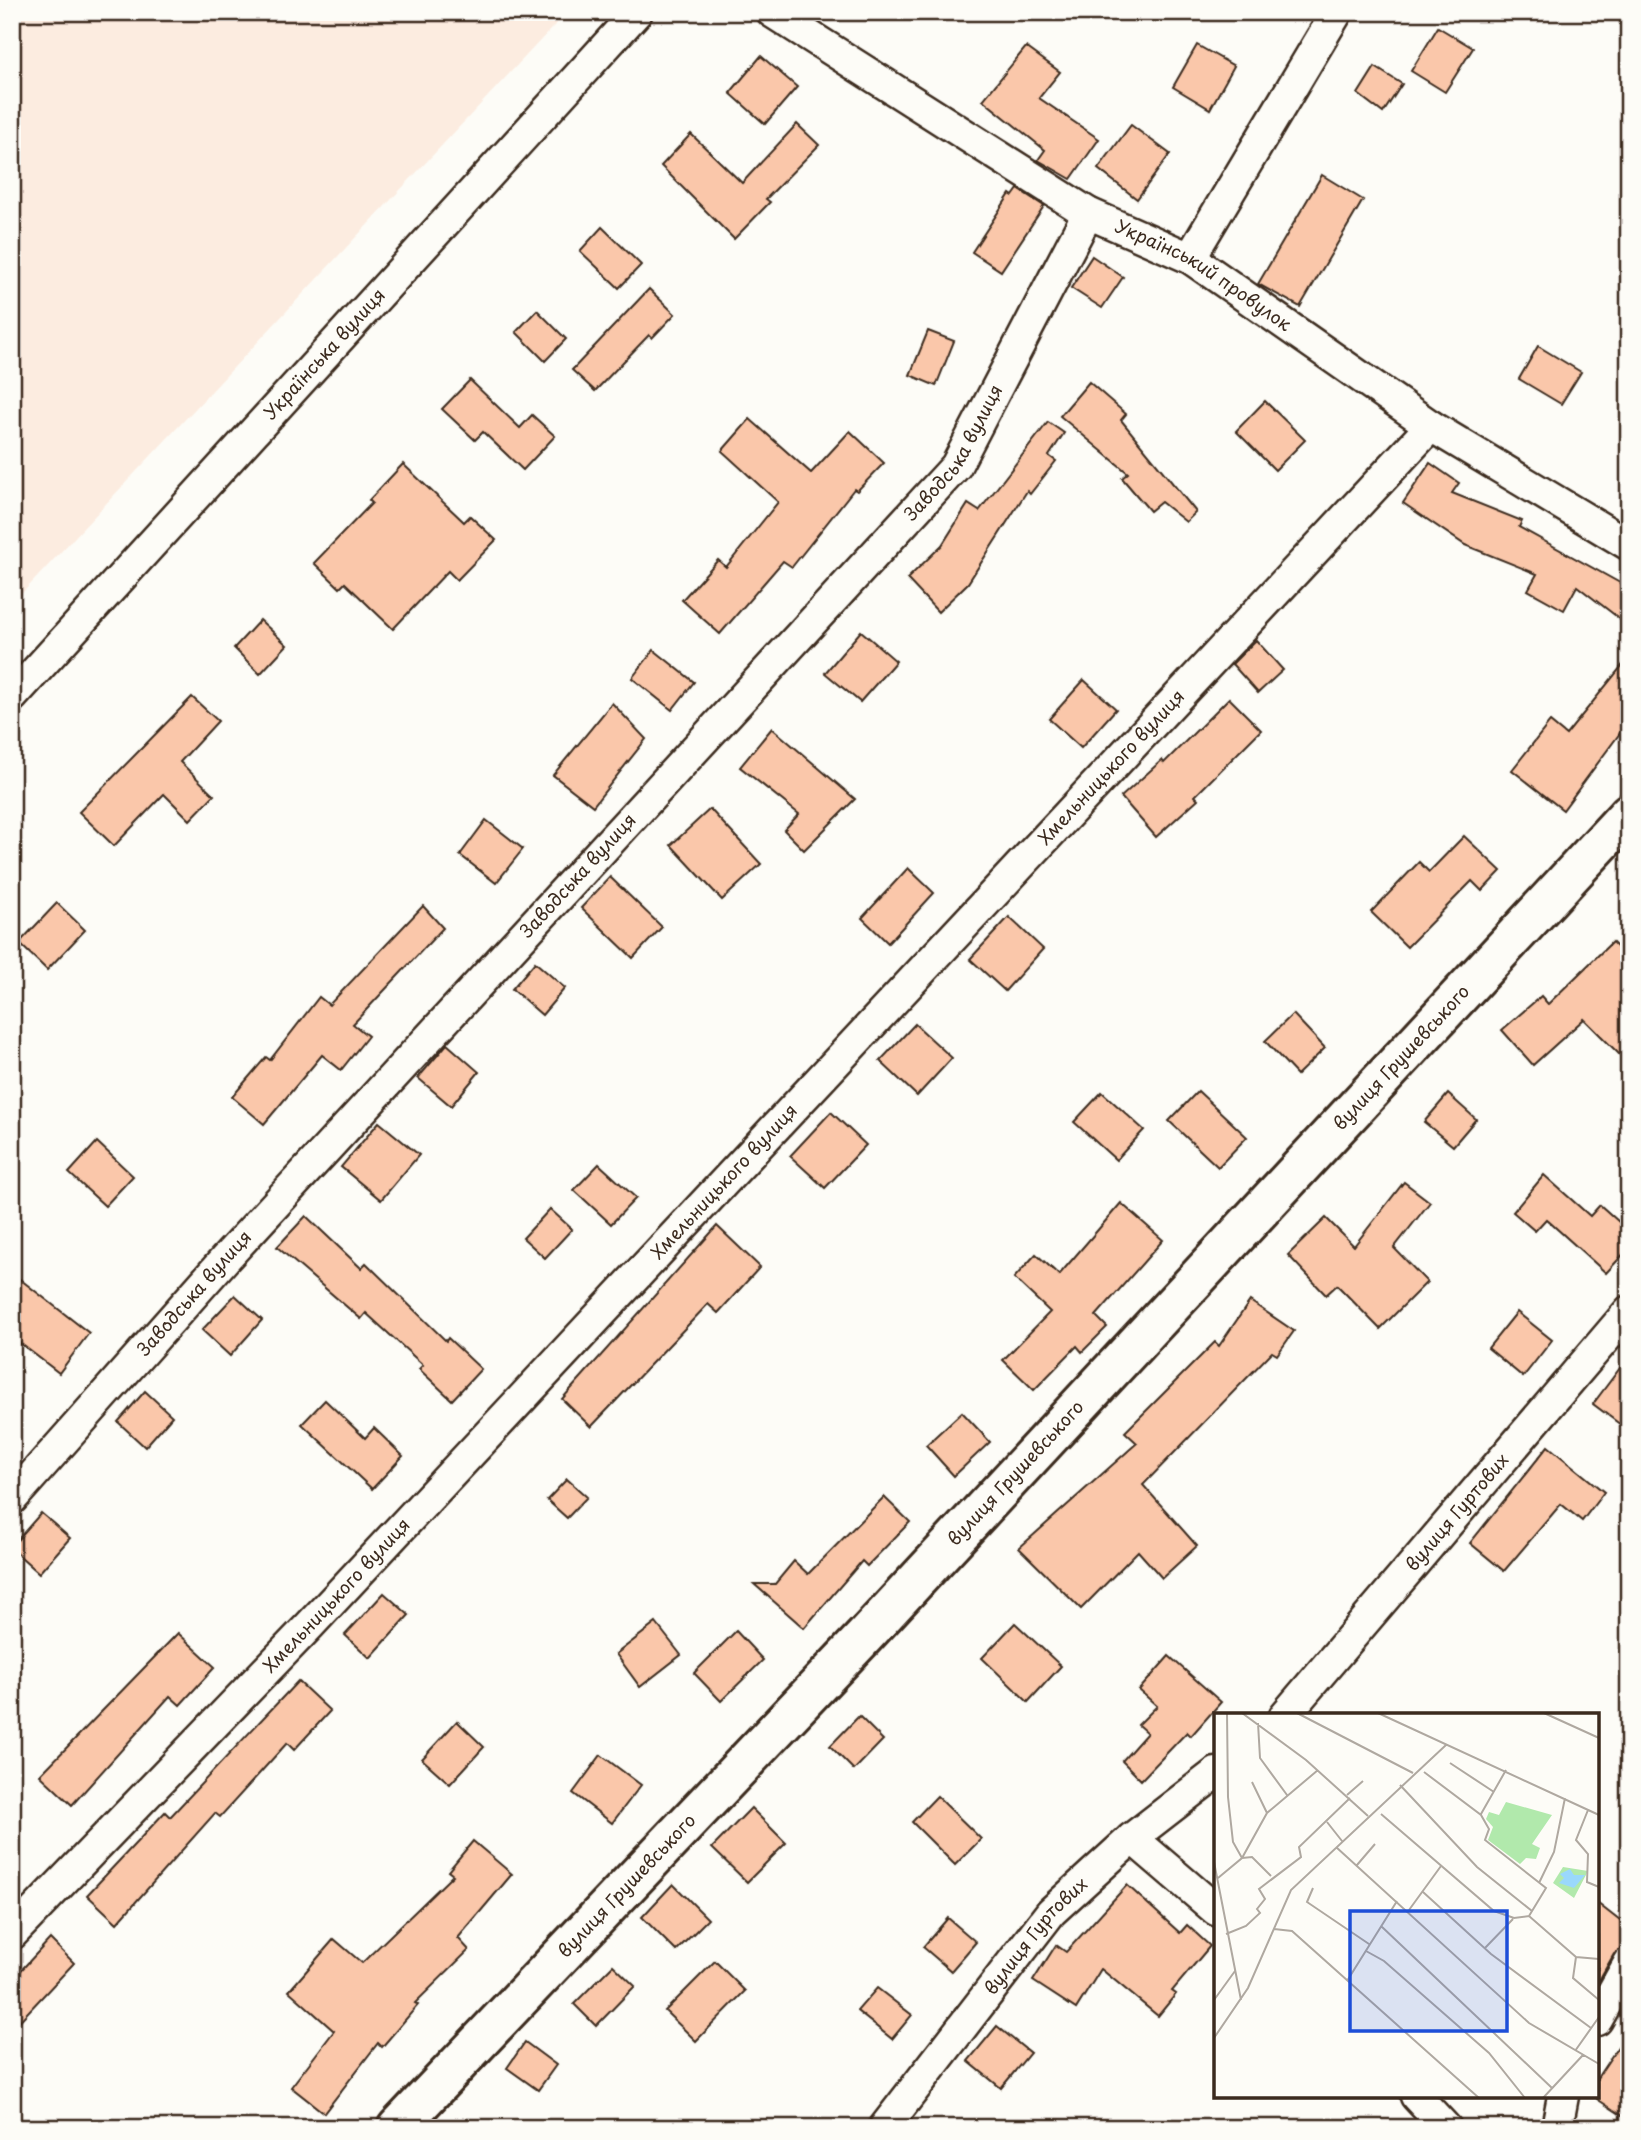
<svg xmlns="http://www.w3.org/2000/svg" width="1641" height="2140" viewBox="0 0 1641 2140" font-family="'Playpen Sans',sans-serif">
	<style>
		.built { fill: #fcece0 }
		.building { fill: #fac7aa; stroke: #3b2a1e; stroke-width: 2 }
		.lines { fill: none; stroke-linecap: round; stroke-linejoin: round }
		.street-casing { stroke: #3b2a1e; stroke-width: 35 }
		.secondary-casing { stroke: #3b2a1e; stroke-width: 44 }
		.street { stroke: #fdfcf7; stroke-width: 30 }
		.secondary { stroke: #fdfcf7; stroke-width: 38 }
		.labels { text-anchor: middle; stroke-width: 7; stroke-linejoin: round; paint-order: stroke }
		.street-label { font-size: 18px; fill: #3b2a1e; stroke: #fdfcf7 }
		.inset-road { fill: none; stroke: #afa8a0; stroke-width: 2 }
		.view { fill: #1d4ed8; fill-opacity: 0.15; stroke: #1d4ed8; stroke-width: 3.5 }
		.inset-edge { fill: none; stroke: #3b2a1e; stroke-width: 3.5 }
	</style>
	<rect width="100%" height="100%" fill="#fdfcf7"/>
	<filter id="ink" filterUnits="userSpaceOnUse"><feTurbulence type="fractalNoise" baseFrequency=".0143" numOctaves="2"/><feDisplacementMap in="SourceGraphic" scale="14" xChannelSelector="R" yChannelSelector="G"/><feConvolveMatrix kernelMatrix="1 2 1 2 8 2 1 2 1" color-interpolation-filters="sRGB"/></filter>
	<g filter="url(#ink)">
		<polygon class="built" points="12,12 567,12 12,604"/>
		<g class="building">
			<polygon points="1438,27 1473,48 1445,92 1411,71"/>
			<polygon points="1197,45 1234,66 1210,109 1173,87"/>
			<polygon points="1026,47 1060,72 1039,98 1099,139 1071,179 1038,160 1045,150 983,100"/>
			<polygon points="761,56 797,87 765,124 730,93"/>
			<polygon points="1375,67 1402,84 1383,113 1358,94"/>
			<polygon points="797,124 819,145 766,199 770,202 734,239 661,166 691,134 742,183"/>
			<polygon points="1131,125 1170,154 1137,199 1098,169"/>
			<polygon points="1322,175 1363,200 1300,307 1258,284"/>
			<polygon points="1018,189 1044,206 1001,271 972,252 1010,194 1013,196"/>
			<polygon points="602,227 641,265 619,288 580,251"/>
			<polygon points="1092,256 1123,277 1102,308 1071,288"/>
			<polygon points="649,289 675,314 652,338 649,335 595,391 572,370"/>
			<polygon points="537,310 566,339 545,361 516,332"/>
			<polygon points="928,331 954,341 936,386 910,375"/>
			<polygon points="1538,346 1581,372 1561,404 1519,379"/>
			<polygon points="470,380 520,428 532,415 555,436 523,470 483,432 475,440 442,409"/>
			<polygon points="1089,382 1126,414 1121,420 1196,512 1186,522 1161,502 1150,511 1122,478 1128,473 1060,416"/>
			<polygon points="1265,401 1305,440 1275,470 1236,431"/>
			<polygon points="750,419 811,473 850,431 884,463 857,491 854,489 792,567 783,561 720,634 682,600 718,560 726,567 778,502 722,451"/>
			<polygon points="1048,422 1064,433 1049,456 1056,461 1030,494 1027,491 968,583 938,612 907,579 942,545 968,504 979,511"/>
			<polygon points="1430,463 1459,483 1452,493 1522,521 1519,527 1629,588 1629,626 1577,586 1564,610 1528,590 1537,574 1465,545 1403,503"/>
			<polygon points="403,464 464,522 470,516 496,540 457,580 448,571 393,629 345,583 340,588 314,563 372,503 369,500"/>
			<polygon points="260,620 287,645 260,674 234,648"/>
			<polygon points="861,631 896,661 860,702 825,673"/>
			<polygon points="1256,640 1283,670 1258,693 1232,664"/>
			<polygon points="654,650 694,682 672,710 632,678"/>
			<polygon points="1629,657 1629,721 1563,810 1512,770 1550,722 1566,735"/>
			<polygon points="1084,680 1116,709 1081,748 1049,719"/>
			<polygon points="192,697 218,721 180,762 214,795 190,820 164,794 114,846 79,812"/>
			<polygon points="1229,698 1261,730 1195,796 1198,799 1156,837 1121,797 1162,760 1164,763"/>
			<polygon points="612,703 646,739 593,806 553,775"/>
			<polygon points="772,728 855,799 804,850 784,830 799,814 740,767"/>
			<polygon points="710,809 761,864 722,900 671,845"/>
			<polygon points="486,820 523,849 496,883 460,855"/>
			<polygon points="1464,836 1501,871 1482,891 1472,881 1407,947 1371,912 1419,862 1429,872"/>
			<polygon points="908,868 934,893 888,943 862,918"/>
			<polygon points="610,877 662,927 633,958 581,908"/>
			<polygon points="57,903 85,930 47,970 19,943"/>
			<polygon points="423,906 443,928 353,1024 368,1036 341,1070 322,1055 264,1124 232,1097 266,1057 270,1060 319,997 329,1005"/>
			<polygon points="1009,917 1043,949 1005,991 970,959"/>
			<polygon points="1612,942 1629,959 1629,1064 1584,1019 1533,1065 1502,1030 1541,996 1548,1004"/>
			<polygon points="535,962 565,988 542,1015 512,989"/>
			<polygon points="1293,1014 1325,1048 1297,1075 1265,1041"/>
			<polygon points="915,1024 952,1058 917,1096 880,1061"/>
			<polygon points="447,1044 479,1072 451,1106 418,1078"/>
			<polygon points="1198,1091 1247,1137 1218,1167 1169,1121"/>
			<polygon points="1102,1092 1144,1130 1116,1160 1074,1122"/>
			<polygon points="1448,1094 1476,1119 1453,1146 1424,1122"/>
			<polygon points="831,1112 866,1145 825,1188 790,1156"/>
			<polygon points="379,1122 419,1155 381,1200 341,1167"/>
			<polygon points="97,1142 133,1176 105,1206 69,1173"/>
			<polygon points="599,1164 636,1198 611,1224 574,1190"/>
			<polygon points="1544,1175 1590,1216 1600,1205 1629,1231 1629,1248 1606,1273 1546,1219 1535,1231 1513,1212"/>
			<polygon points="1404,1182 1430,1202 1394,1248 1427,1282 1380,1329 1337,1285 1326,1295 1288,1255 1326,1218 1354,1246"/>
			<polygon points="1121,1203 1163,1240 1096,1316 1107,1327 1082,1352 1077,1346 1034,1390 1003,1360 1050,1312 1014,1278 1036,1254 1059,1275"/>
			<polygon points="550,1209 572,1229 545,1258 523,1238"/>
			<polygon points="306,1216 361,1268 366,1263 446,1341 448,1338 481,1369 452,1400 419,1369 423,1365 366,1313 361,1319 277,1247"/>
			<polygon points="717,1226 760,1267 718,1313 708,1304 591,1427 562,1399"/>
			<polygon points="12,1273 89,1333 59,1373 12,1337"/>
			<polygon points="235,1295 262,1320 230,1356 202,1330"/>
			<polygon points="1250,1301 1294,1331 1277,1355 1272,1352 1143,1485 1197,1546 1162,1578 1138,1551 1081,1609 1019,1548 1137,1443 1125,1432 1215,1342 1219,1346"/>
			<polygon points="1517,1312 1552,1340 1523,1377 1488,1348"/>
			<polygon points="1629,1356 1629,1431 1593,1404"/>
			<polygon points="145,1391 172,1416 145,1447 118,1422"/>
			<polygon points="325,1400 365,1438 374,1428 403,1456 372,1489 302,1424"/>
			<polygon points="962,1412 990,1442 954,1476 926,1445"/>
			<polygon points="1548,1446 1604,1492 1582,1521 1561,1504 1504,1571 1470,1543"/>
			<polygon points="567,1479 587,1497 567,1518 547,1500"/>
			<polygon points="884,1497 910,1522 867,1566 862,1561 804,1628 754,1584 775,1584 794,1561 808,1574"/>
			<polygon points="41,1513 70,1538 39,1573 12,1549 12,1546"/>
			<polygon points="384,1593 409,1615 370,1658 345,1635"/>
			<polygon points="656,1623 681,1655 640,1687 616,1654"/>
			<polygon points="1015,1623 1061,1666 1028,1702 982,1658"/>
			<polygon points="736,1631 763,1660 721,1701 694,1673"/>
			<polygon points="178,1633 215,1667 180,1705 170,1696 72,1805 40,1775"/>
			<polygon points="1169,1656 1221,1702 1191,1736 1187,1732 1141,1780 1122,1761 1147,1733 1138,1725 1157,1706 1139,1690"/>
			<polygon points="298,1681 330,1711 294,1750 287,1743 220,1817 215,1813 117,1923 87,1895 165,1812 170,1817"/>
			<polygon points="859,1716 883,1740 854,1770 830,1746"/>
			<polygon points="457,1721 484,1747 450,1784 422,1759"/>
			<polygon points="601,1755 641,1785 612,1823 573,1793"/>
			<polygon points="937,1796 981,1839 955,1865 912,1822"/>
			<polygon points="751,1808 786,1843 747,1882 712,1848"/>
			<polygon points="473,1841 512,1874 458,1938 469,1950 415,2003 418,2005 382,2047 378,2043 324,2113 291,2087 334,2031 289,1991 334,1939 362,1963 453,1875 448,1871"/>
			<polygon points="673,1884 708,1919 676,1951 642,1917"/>
			<polygon points="1127,1885 1180,1933 1187,1925 1210,1946 1172,1991 1176,1994 1158,2016 1101,1969 1076,2009 1033,1981 1056,1945 1066,1952"/>
			<polygon points="1597,1903 1629,1928 1629,1946 1614,1954 1598,1982"/>
			<polygon points="948,1918 976,1942 951,1971 923,1947"/>
			<polygon points="50,1939 74,1963 12,2029 12,1980"/>
			<polygon points="715,1961 745,1991 696,2041 665,2011"/>
			<polygon points="613,1965 635,1986 596,2026 574,2004"/>
			<polygon points="877,1988 912,2015 892,2039 857,2011"/>
			<polygon points="997,2026 1030,2053 1001,2088 968,2061"/>
			<polygon points="1629,2030 1629,2120 1597,2099 1597,2078"/>
			<polygon points="525,2042 556,2065 538,2090 507,2068"/>
		</g>
		<g class="lines">
			<g class="street-casing">
				<g id="street">
					<path id="s1" d="M772 12 1088 213 1190 258 1431 426 1629 545"/>
					<polyline points="1190,258 1337,12"/>
					<path id="s2" d="M12 697 637 12"/>
					<path id="s3" d="M12 1499 225 1259 956 466 1088 213"/>
					<path id="s4" d="M1285 1715 1629 1311"/>
					<polyline points="1132,1838 1216,1910"/>
					<path id="s5" d="M12 1934 310 1625 1431 426"/>
					<polyline points="1597,2020 1629,1963"/>
					<polyline points="1416,2096 1446,2128"/>
					<path id="s6" d="M884 2128 1051 1912 1132 1838 1216 1773"/>
					<polyline points="1557,2128 1563,2096"/>
				</g>
			</g>
			<g class="secondary-casing">
				<g id="secondary">
					<path id="s7" d="M397 2128 864 1637 1629 813"/>
				</g>
			</g>
			<use href="#street" class="street"/>
			<use href="#secondary" class="secondary"/>
		</g>
	</g>
	<g class="labels">
		<g class="street-label">
			<text dy="6" stroke="none"><textPath href="#s1" startOffset="506">Український провулок</textPath></text>
			<text dy="6" stroke="none"><textPath href="#s2" startOffset="464">Українська вулиця</textPath></text>
			<text dy="6" stroke="none"><textPath href="#s3" startOffset="1409">Заводська вулиця</textPath></text>
			<text dy="6" stroke="none"><textPath href="#s5" startOffset="1603">Хмельницького вулиця</textPath></text>
			<text dy="6" stroke="none"><textPath href="#s3" startOffset="842">Заводська вулиця</textPath></text>
			<text dy="6" stroke="none"><textPath href="#s7" startOffset="1468">вулиця Грушевського</textPath></text>
			<text dy="6" stroke="none"><textPath href="#s5" startOffset="1036">Хмельницького вулиця</textPath></text>
			<text dy="6" stroke="none"><textPath href="#s3" startOffset="275">Заводська вулиця</textPath></text>
			<text dy="6" stroke="none"><textPath href="#s7" startOffset="901">вулиця Грушевського</textPath></text>
			<text dy="6" stroke="none"><textPath href="#s4" startOffset="266">вулиця Гуртових</textPath></text>
			<text dy="6" stroke="none"><textPath href="#s5" startOffset="469">Хмельницького вулиця</textPath></text>
			<text dy="6" stroke="none"><textPath href="#s7" startOffset="334">вулиця Грушевського</textPath></text>
			<text dy="6" stroke="none"><textPath href="#s6" startOffset="245">вулиця Гуртових</textPath></text>
		</g>
	</g>
	<g transform="translate(1214 1713)">
		<rect width="385" height="385" fill="#fdfcf7"/>
		<path d="M292 89 338 102 318 131 326 135 322 146 312 145 306 151 274 127 279 114 272 106 275 99 285 102ZM349 154 374 158 360 185 339 170Z" fill="#b1e9ac"/>
		<path d="M356 156 360 162H371L360 175 345 170 350 165 346 161Z" fill="#9ad8fc"/>
		<path class="inset-road" d="M13 0 14 84 19 129 28 145M28 0 92 47 154 103M83 0 199 60M164 0 385 102M330 0 385 25M44 10 46 45 73 82M236 50 280 79M210 59 267 102 275 116 271 127 332 175 315 203M38 69 53 100M186 72 263 154 318 198M133 82 149 68M374 97 362 127 374 141 373 169 385 174M167 101 280 198 300 205 315 203 362 244 385 246M267 101 292 57M113 109 128 128M122 134 315 310 385 351M28 145 38 144 57 163M0 149 27 287M143 152 161 131M4 165 28 145 53 100 104 57M325 170 340 139 351 85M99 175 93 189 155 231M209 179 277 241 377 315M195 197 227 153M167 213 338 375M60 216 78 218 265 385M12 221 32 213 46 200 43 196 51 186 45 176 87 144 85 134 136 85M271 235 299 206M152 238 170 248 275 340 311 385M362 244 359 265 385 287M133 268 183 188M0 287 21 258M0 325 34 275 77 177 232 32M361 338 385 304M329 385 369 342"/>
		<path class="view" d="M136 198H293V318H136Z"/>
		<rect width="385" height="385" class="inset-edge"/>
	</g>
	<rect width="1641" height="2140" fill="none" stroke="#fdfcf7" stroke-width="42"/>
	<rect x="21" y="21" width="1599" height="2098" fill="none" stroke="#3b2a1e" stroke-width="2.5" filter="url(#ink)"/>
</svg>
